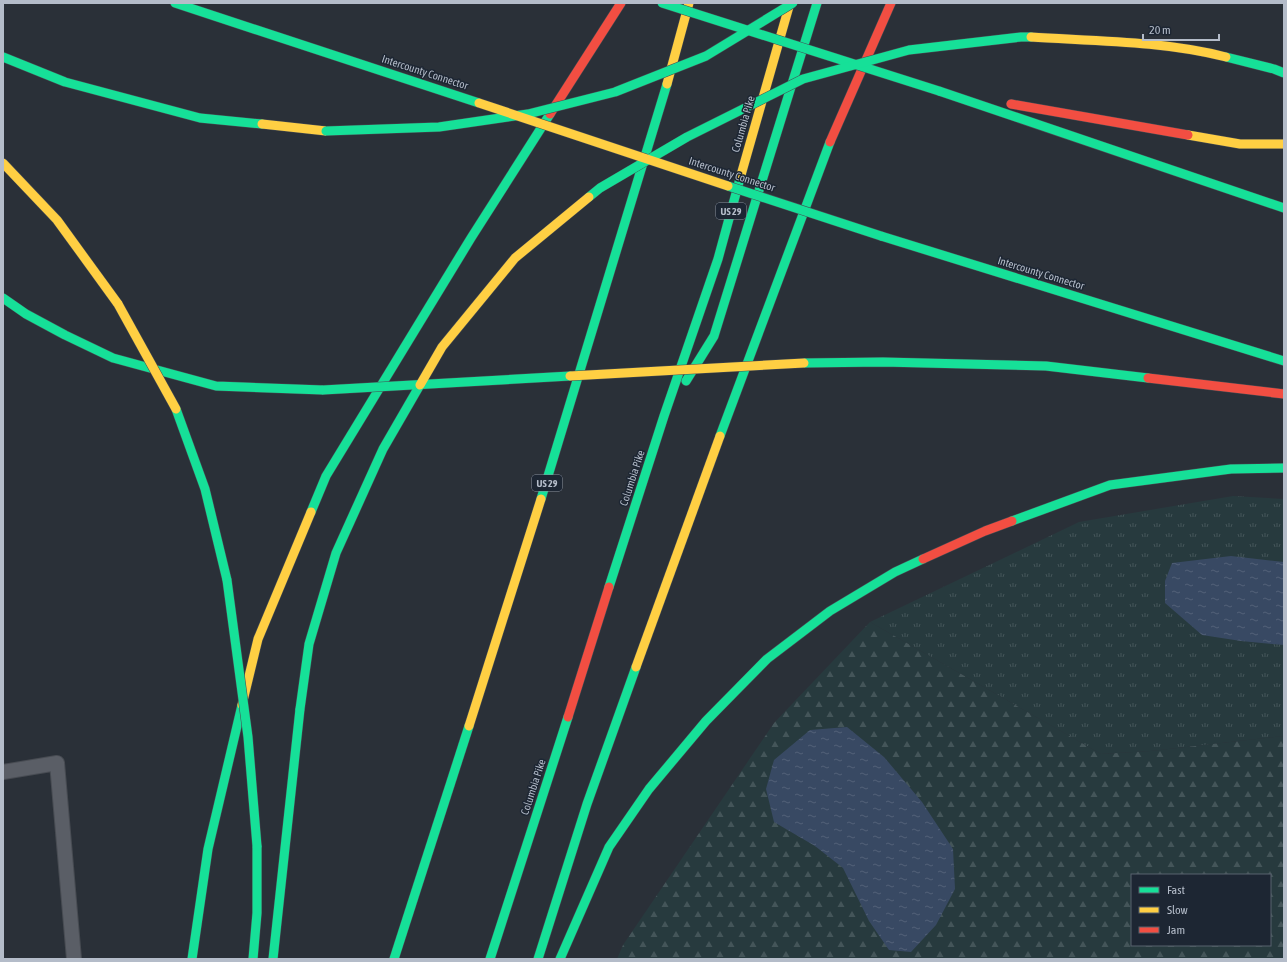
<svg xmlns="http://www.w3.org/2000/svg" width="1287" height="962" viewBox="0 0 1287 962" font-family="'Asap Condensed',sans-serif">
	<style>
		.grass { fill: url(#grass-tufts) }
		.forest { fill: url(#forest-firs); fill-rule: evenodd }
		.water { fill: url(#water-ripples) }
		.lines { fill: none; stroke-linecap: round; stroke-linejoin: round }
		.lane-casing { stroke: #484c53; stroke-width: 16 }
		.fast-casing { stroke: #474c53; stroke-width: 10 }
		.slow-casing { stroke: #474c53; stroke-width: 10 }
		.jam-casing { stroke: #474c53; stroke-width: 10 }
		.lane { stroke: #5a5e66; stroke-width: 14 }
		.fast { stroke: #16e098; stroke-width: 9 }
		.slow { stroke: #ffcf43; stroke-width: 9 }
		.jam { stroke: #f24e42; stroke-width: 9 }
		.fast-bridge-casing { stroke: #474c53; stroke-width: 10; stroke-linecap: butt }
		.slow-bridge-casing { stroke: #474c53; stroke-width: 10; stroke-linecap: butt }
		.fast-bridge { stroke: #16e098; stroke-width: 9 }
		.slow-bridge { stroke: #ffcf43; stroke-width: 9 }
		.labels { text-anchor: middle; stroke-width: 3; stroke-linejoin: round; paint-order: stroke }
		.shield { fill: #1d2633; stroke: #878f9c; stroke-width: 1 }
		.shield-label { font-size: 10px; font-weight: bold; fill: #b4bcc9 }
		.street-label { font-size: 11px; fill: #b4bcc9; stroke: #1d2633 }
	</style>
	<defs>
		<pattern id="grass-tufts" width="24" height="20" patternUnits="userSpaceOnUse"><rect width="24" height="20" fill="#273a3e"/><path d="M3 7l-1-3M5 7V3M7 7l1-3M15 17l-1-3M17 17v-4M19 17l1-3" fill="none" stroke="#445559"/></pattern>
		<pattern id="forest-firs" width="22" height="20" patternUnits="userSpaceOnUse"><rect width="22" height="20" fill="#273a3e"/><path d="M5 1l3.5 6h-7zM16 11l3.5 6h-7z" fill="#445559"/></pattern>
		<pattern id="water-ripples" width="26" height="14" patternUnits="userSpaceOnUse"><rect width="26" height="14" fill="#384963"/><path d="M2 4q2-2 4 0t4 0M15 11q2-2 4 0t4 0" fill="none" stroke="#526178"/></pattern>
	</defs>
	<rect width="100%" height="100%" fill="#2a3038"/>
	<polygon class="grass" points="1233,496 1284,499 1284,736 1151,751 1101,754 870,622 1079,522"/>
	<path class="forest" d="M870 622 1101 754 1151 751 1284 736V959H617L623 945 774 723ZM1132 875H1270V945H1132Z"/>
	<g class="water">
		<polygon points="1231,556 1284,562 1284,645 1241,641 1202,635 1165,603 1165,581 1172,563"/>
		<polygon points="847,727 884,757 922,802 953,849 955,889 936,925 911,952 889,950 869,921 843,868 815,846 774,822 766,789 774,760 810,730"/>
	</g>
	<g class="lines">
		<g class="lane-casing">
			<polyline id="lane" points="3,772 57,763 74,959"/>
		</g>
		<g class="fast-casing">
			<g id="fast">
				<polyline points="175,3 479,103"/>
				<polyline points="3,57 65,82 200,118 262,124"/>
				<polyline points="939,91 1284,208"/>
				<polyline points="881,236 1284,361"/>
				<polyline points="3,298 26,314 65,335 113,358 216,386 323,390"/>
				<polyline points="804,363 883,362 1046,366 1148,378"/>
				<polyline points="686,381 714,336 817,3"/>
				<polyline points="176,409 205,489 227,580"/>
				<polyline points="720,436 830,142"/>
				<polyline points="541,499 667,84"/>
				<polyline points="311,512 326,476 471,238 550,114"/>
				<polyline points="1012,521 1110,485 1231,469 1284,468"/>
				<polyline points="609,587 664,416 718,259 741,175"/>
				<polyline points="192,959 208,849 242,705"/>
				<polyline points="253,959 257,913 257,846"/>
				<polyline points="273,959 300,709"/>
				<polyline points="394,959 469,726"/>
				<polyline points="490,959 568,717"/>
				<polyline points="538,959 587,804 636,667"/>
				<polyline points="560,959 609,847 649,789 706,721 767,659 830,611 895,572 923,559"/>
			</g>
		</g>
		<g class="slow-casing">
			<g id="slow">
				<polyline points="667,84 689,3"/>
				<polyline points="262,124 326,131"/>
				<polyline points="1188,135 1240,144 1284,144"/>
				<polyline points="3,163 57,220 118,304"/>
				<polyline points="741,175 790,3"/>
				<polyline points="636,667 720,436"/>
				<polyline points="242,705 258,639 311,512"/>
				<polyline points="469,726 541,499"/>
			</g>
		</g>
		<g class="jam-casing">
			<g id="jam">
				<polyline points="1011,104 1188,135"/>
				<polyline points="550,114 621,3"/>
				<polyline points="830,142 891,3"/>
				<polyline points="1148,378 1284,394"/>
				<polyline points="923,559 985,531 1012,521"/>
				<polyline points="568,717 609,587"/>
			</g>
		</g>
		<use href="#lane" class="lane"/>
		<use href="#fast" class="fast"/>
		<use href="#slow" class="slow"/>
		<use href="#jam" class="jam"/>
		<g class="fast-bridge-casing">
			<g id="fast-bridge">
				<polyline points="662,3 939,91"/>
				<polyline points="1226,57 1274,69 1284,73"/>
				<polyline points="326,131 439,127 528,114 615,92 706,56 793,3"/>
				<polyline points="728,186 881,236"/>
				<polyline points="589,197 600,188 687,137 803,79 909,50 1021,37 1031,37"/>
				<polyline points="323,390 570,376"/>
				<polyline points="227,580 248,737 257,846"/>
				<polyline points="300,709 309,644 336,553 383,449 420,385"/>
			</g>
		</g>
		<g class="slow-bridge-casing">
			<g id="slow-bridge">
				<path d="M1031 37C1094 41 1164 41 1226 57"/>
				<polyline points="479,103 728,186"/>
				<polyline points="118,304 176,409"/>
				<polyline points="570,376 804,363"/>
				<polyline points="420,385 442,347 515,258 589,197"/>
			</g>
		</g>
		<use href="#fast-bridge" class="fast-bridge"/>
		<use href="#slow-bridge" class="slow-bridge"/>
	</g>
	<g class="labels">
		<g class="shield">
			<rect x="716" y="203" width="30" height="16" rx="3"/>
			<rect x="532" y="475" width="30" height="16" rx="3"/>
		</g>
		<g class="shield-label">
			<text x="731" y="215">US 29</text>
			<text x="547" y="487">US 29</text>
		</g>
		<g class="street-label">
			<text transform="translate(425 72) rotate(18)" y="4">Intercounty Connector</text>
			<text transform="translate(743 124) rotate(-74)" y="4">Columbia Pike</text>
			<text transform="translate(732 174) rotate(18)" y="4">Intercounty Connector</text>
			<text transform="translate(1041 273) rotate(17)" y="4">Intercounty Connector</text>
			<text transform="translate(632 478) rotate(-72)" y="4">Columbia Pike</text>
			<text transform="translate(533 787) rotate(-72)" y="4">Columbia Pike</text>
		</g>
	</g>
	<rect width="1287" height="962" fill="none" stroke="#b4bcc9" stroke-width="8"/>
	<rect x="1131" y="874" width="140" height="72" fill="#1d2633" stroke="#59626f"/>
	<rect x="1139" y="887" width="20" height="6" fill="#16e098" stroke="#59626f"/>
	<text x="1167" y="894" font-size="12" fill="#b4bcc9">Fast</text>
	<rect x="1139" y="907" width="20" height="6" fill="#ffcf43" stroke="#59626f"/>
	<text x="1167" y="914" font-size="12" fill="#b4bcc9">Slow</text>
	<rect x="1139" y="927" width="20" height="6" fill="#f24e42" stroke="#59626f"/>
	<text x="1167" y="934" font-size="12" fill="#b4bcc9">Jam</text>
	<path d="M1143 34v6h76v-6" fill="none" stroke="#b4bcc9" stroke-width="2"/>
	<text x="1149" y="34" font-size="12" fill="#b4bcc9" stroke="#1d2633" stroke-width="3" paint-order="stroke">20 m</text>
</svg>
